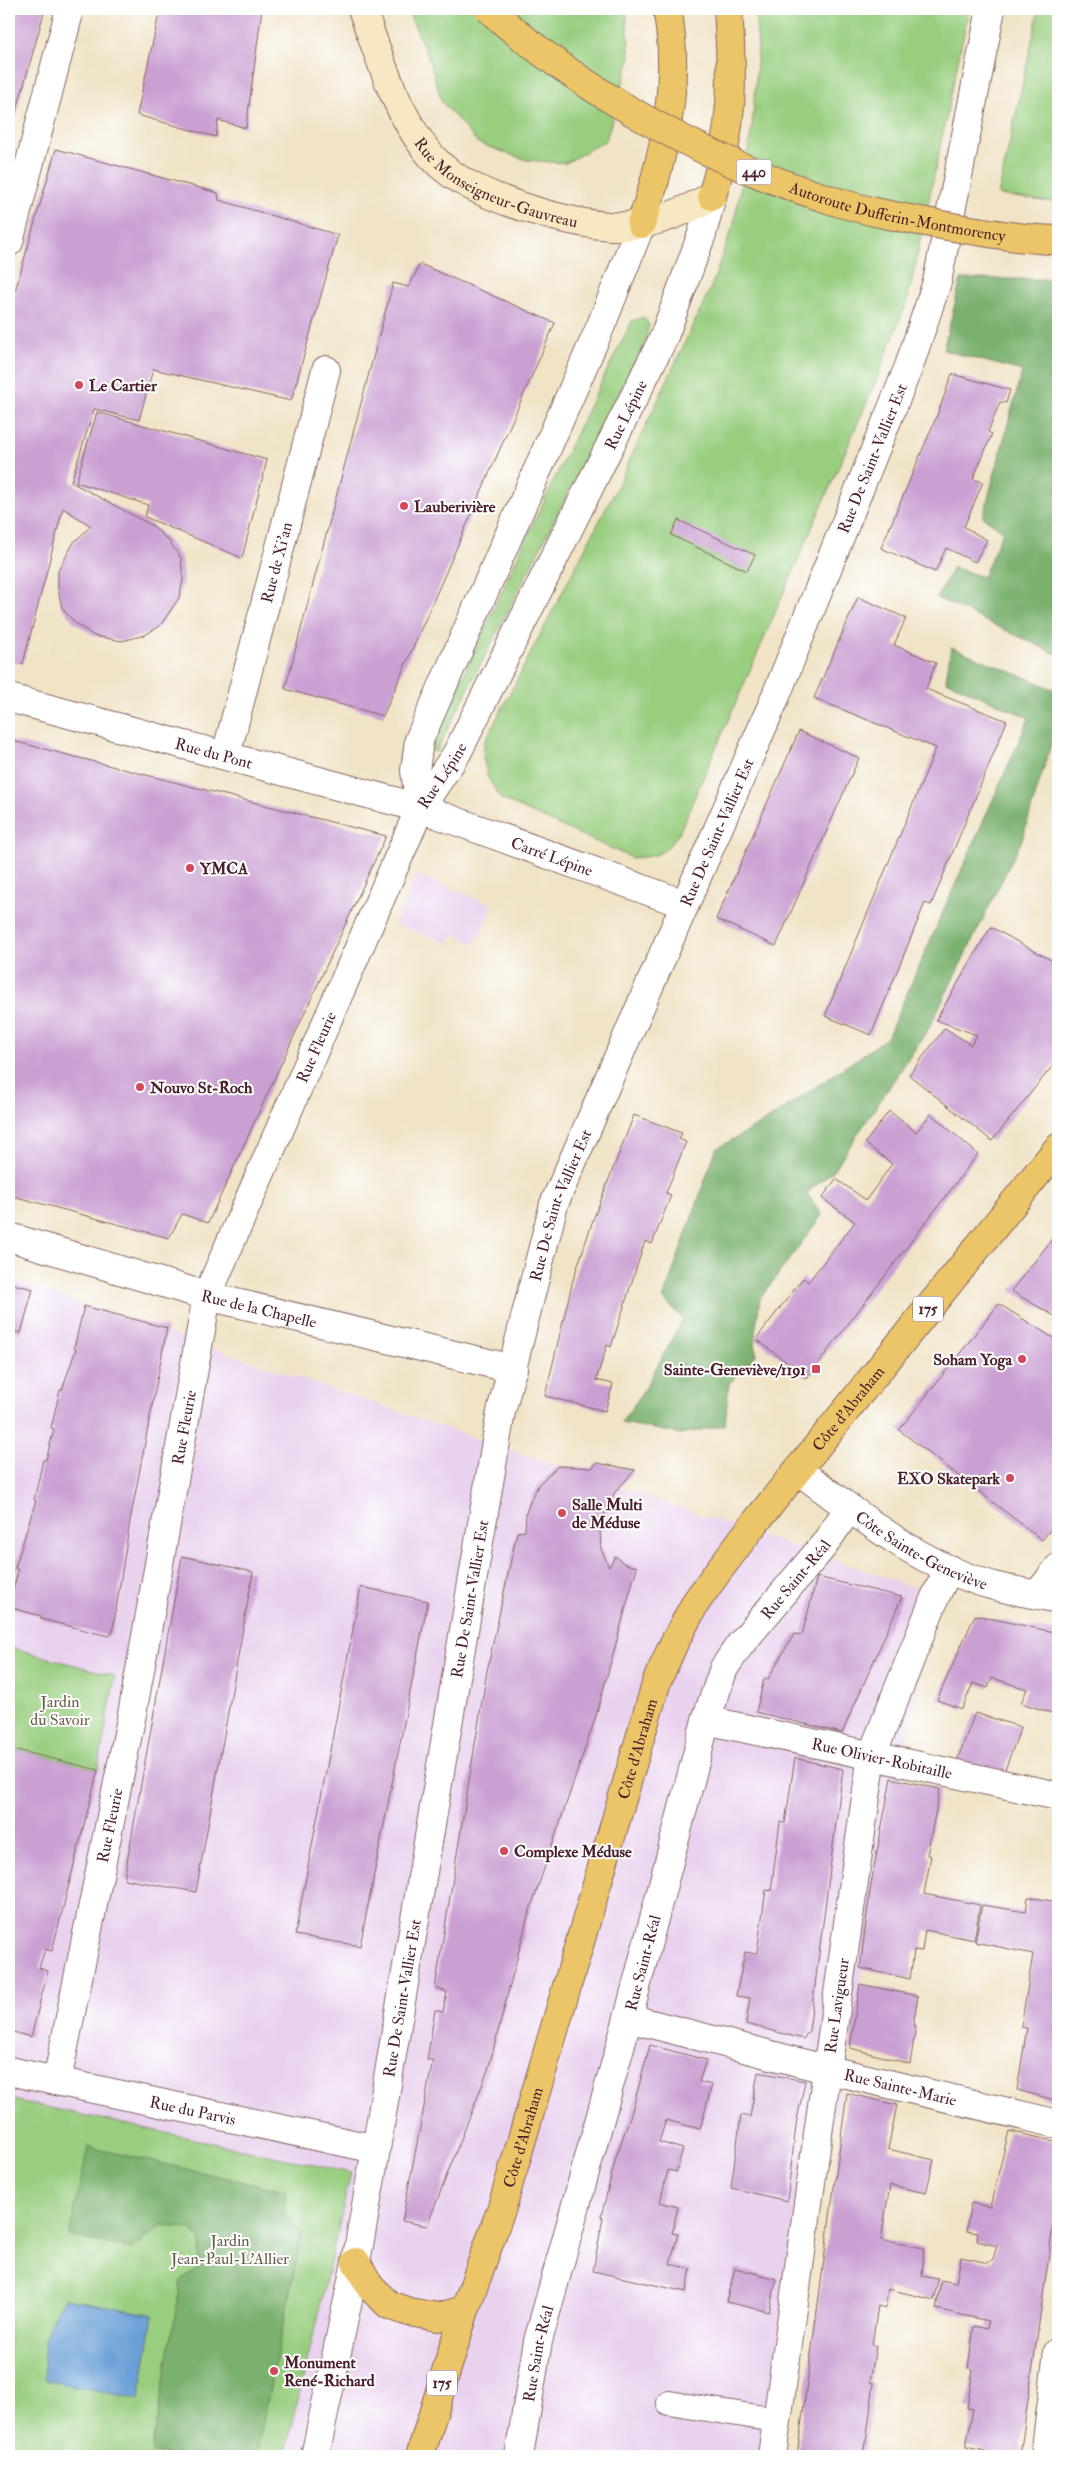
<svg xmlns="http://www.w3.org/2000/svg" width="1067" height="2465" viewBox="0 0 1067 2465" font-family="'IM FELL Double Pica',serif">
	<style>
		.built { fill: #e9d2ee }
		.green { fill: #99ce7f; stroke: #727655; fill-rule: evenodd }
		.forest { fill: #7ab16e; stroke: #62684c }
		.water { fill: #6aa0d7; stroke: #5a6081 }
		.building { fill: #caa0d3 }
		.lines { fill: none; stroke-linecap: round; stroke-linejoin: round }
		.lane-casing { stroke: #846461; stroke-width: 26 }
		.street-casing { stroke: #846461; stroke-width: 30 }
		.secondary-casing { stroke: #846461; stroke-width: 30 }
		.primary-casing { stroke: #846461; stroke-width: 30 }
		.highway-casing { stroke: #846461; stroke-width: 30 }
		.lane { stroke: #fff; stroke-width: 24 }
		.street { stroke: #fff; stroke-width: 28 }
		.secondary { stroke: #f7e8c3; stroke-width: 28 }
		.primary { stroke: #ecc569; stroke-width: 28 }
		.highway { stroke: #ecc569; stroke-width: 28 }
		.highway-bridge-casing { stroke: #846461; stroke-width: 30; stroke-linecap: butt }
		.highway-bridge { stroke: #ecc569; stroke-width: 28 }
		.poi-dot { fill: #d1495b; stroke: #fff; stroke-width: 2 }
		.labels { text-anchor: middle; stroke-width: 4; stroke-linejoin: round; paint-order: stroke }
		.shield { fill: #fff; stroke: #80626b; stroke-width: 1 }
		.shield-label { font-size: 15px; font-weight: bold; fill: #4a1f2b }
		.street-label { font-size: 16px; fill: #4a1f2b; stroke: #fff }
		.poi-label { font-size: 16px; font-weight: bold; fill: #4a1f2b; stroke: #fff; text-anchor: start }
		.park-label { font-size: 16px; fill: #665c48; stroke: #fff }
	</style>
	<rect width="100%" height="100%" fill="#fff"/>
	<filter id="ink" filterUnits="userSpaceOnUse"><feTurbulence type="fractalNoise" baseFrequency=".02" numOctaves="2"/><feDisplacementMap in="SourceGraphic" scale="10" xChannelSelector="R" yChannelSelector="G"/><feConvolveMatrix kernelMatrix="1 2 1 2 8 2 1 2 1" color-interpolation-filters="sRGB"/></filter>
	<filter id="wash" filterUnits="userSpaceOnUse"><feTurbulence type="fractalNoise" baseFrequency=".0096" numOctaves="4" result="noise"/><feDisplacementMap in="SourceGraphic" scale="20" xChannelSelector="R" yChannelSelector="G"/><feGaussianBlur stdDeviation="1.12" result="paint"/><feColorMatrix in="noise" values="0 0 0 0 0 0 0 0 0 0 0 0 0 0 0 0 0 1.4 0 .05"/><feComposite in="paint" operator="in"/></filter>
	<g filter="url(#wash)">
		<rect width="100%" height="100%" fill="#f0e3c6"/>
		<g class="built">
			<polygon points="416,875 494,906 474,944 454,934 449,943 394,924"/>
			<polygon points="9,1279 936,1595 770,2456 9,2456"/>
		</g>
		<g class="green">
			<polygon points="407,9 626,9 630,59 606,140 566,163 526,160 478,143 442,102 427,54"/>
			<path d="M755 9H969L908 299 874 386 679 833C663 855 659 856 632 858L501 799 488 778 483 758 484 743 618 485 711 287 734 223 752 128 758 50Z"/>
			<polygon points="1039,9 1058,9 1058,203 998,195"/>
			<path d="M644 317 649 325 645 342 436 752 430 749C495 605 560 462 632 321Z"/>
			<polygon points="9,1647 115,1676 98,1770 9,1748"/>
			<path d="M9 2099 351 2173 285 2456H9ZM65 2298 153 2315 139 2399Z"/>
		</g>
		<g class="forest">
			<polygon points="961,279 1058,279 1058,655 937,598 953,567 983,577 1003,531 983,517 1022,371 943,350"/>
			<polygon points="951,647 1058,691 1058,721 1022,840 929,1028 833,1171 807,1193 822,1215 760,1299 755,1334 756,1355 729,1384 725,1425 681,1434 621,1423 643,1392 683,1319 663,1299 716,1149 769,1119 887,1038 1029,718 946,681"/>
			<polygon points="88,2147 285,2191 286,2214 302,2234 256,2456 169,2456 152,2452 181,2280 198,2268 201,2241 189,2229 162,2225 133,2249 69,2236"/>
		</g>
		<path class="water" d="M65 2298 153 2315 139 2399 45 2380C42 2345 44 2327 65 2298Z"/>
		<g id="blocks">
			<g class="building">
				<polygon points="9,9 45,9 9,138"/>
				<polygon points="160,9 262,9 246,128 218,120 216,137 137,115"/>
				<polygon points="56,149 218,193 219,200 338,235 291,401 153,369 139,420 94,409 71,482 153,526 168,540 181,558 183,580 179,598 160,626 145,635 122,641 94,636 74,622 62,608 58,589 58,571 74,542 91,526 63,508 23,664 9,660 9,312"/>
				<polygon points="420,264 555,323 383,716 285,689 393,283 409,287"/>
				<polygon points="952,374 1010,390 1006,403 1000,402 988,432 992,434 973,479 983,482 964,527 987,540 975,562 946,548 935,572 881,548 938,413"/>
				<polygon points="97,412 267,460 242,558 145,517 148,505 76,482"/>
				<polygon points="678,520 755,555 747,571 671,535"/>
				<polygon points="858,597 906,618 894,645 936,663 926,689 1007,721 931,905 925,903 871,1035 825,1016 936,748 814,698"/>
				<polygon points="799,731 859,758 776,946 716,919"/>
				<polygon points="9,740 386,836 208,1223 182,1214 169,1238 9,1195"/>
				<polygon points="991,927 1058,964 1058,1059 992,1141 909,1075 945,1028 971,1045 977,1035 936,1020"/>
				<polygon points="889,1111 916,1132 931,1114 978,1154 807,1378 756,1339 803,1278 808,1282 855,1222 822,1198 836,1179 866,1200 892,1164 865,1143"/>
				<polygon points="634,1115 682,1133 679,1139 686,1142 666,1193 671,1195 652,1244 645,1241 611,1347 607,1345 596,1380 613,1384 605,1411 545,1396 573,1280 593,1220"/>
				<polygon points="1058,1232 1058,1318 1011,1291"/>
				<polygon points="9,1283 33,1289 21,1333 9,1330"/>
				<polygon points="999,1304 1058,1341 1058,1521 1042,1540 899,1430"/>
				<polygon points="84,1306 167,1328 130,1521 112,1634 108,1636 41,1619 41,1616 9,1607 18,1570 15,1568 36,1500 34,1500 43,1460 46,1460 54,1429 51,1428 60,1390 62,1390 76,1349 74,1348"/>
				<polygon points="597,1463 635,1470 615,1492 605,1514 600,1532 601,1549 609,1567 615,1556 625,1564 637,1567 596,1716 528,1916 488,2070 427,2226 402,2221 433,2060 427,2060 435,2010 443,2012 447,1992 435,1988 487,1671 517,1532 525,1531 526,1513 531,1499 539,1484 558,1466 592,1468"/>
				<polygon points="182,1556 253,1572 196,1892 124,1879"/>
				<polygon points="817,1577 902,1597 842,1733 756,1712 764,1679 768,1679 794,1634 802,1635"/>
				<polygon points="361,1587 428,1601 360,1946 295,1935"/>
				<polygon points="975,1615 1058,1633 1058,1728 1053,1727 1058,1715 1021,1703 1027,1689 992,1678 988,1688 973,1683 962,1709 937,1700"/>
				<polygon points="975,1713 1021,1727 1003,1775 957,1761"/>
				<polygon points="9,1748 98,1770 52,1951 45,1949 39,1968 48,1971 31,2037 9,2031"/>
				<polygon points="795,1758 843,1769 809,2031 803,2039 746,2024 750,1998 736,1996 745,1952 756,1954 757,1952 766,1890 771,1891 780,1822 785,1823"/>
				<polygon points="891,1778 940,1789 927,1855 931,1856 924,1894 980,1905 974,1940 925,1930 922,1951 914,1950 910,1979 860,1968 871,1884"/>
				<polygon points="1028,1897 1058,1902 1058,2101 1017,2090 1027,2028 1021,2027 1033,1954 975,1942 982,1905 1026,1912"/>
				<polygon points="860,1984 918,1996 913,2025 916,2026 910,2064 850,2048"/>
				<polygon points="650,2045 706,2060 699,2082 712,2085 700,2129 666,2120 659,2142 683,2149 676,2172 668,2170 660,2202 678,2207 672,2233 678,2234 670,2264 691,2269 686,2292 593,2271 603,2218 601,2217 616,2157 632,2111"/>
				<polygon points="758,2072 805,2081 796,2125 787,2201 731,2188 741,2115 750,2117"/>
				<polygon points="847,2093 897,2105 888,2149 934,2160 926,2193 890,2185 881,2240 924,2248 922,2276 938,2279 934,2300 888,2289 885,2308 878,2306 872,2345 876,2346 870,2382 874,2383 864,2456 797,2456"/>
				<polygon points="1009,2131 1058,2142 1058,2191 1020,2456 1008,2456 966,2447 973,2409 967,2408 973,2369 968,2368 974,2326 987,2329 988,2321 936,2309 941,2280 956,2283 961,2257 988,2263 993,2259 997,2246 977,2241 978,2233 966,2231 971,2203 990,2207"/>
				<polygon points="735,2268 777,2279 769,2312 726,2302"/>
			</g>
		</g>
	</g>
	<g filter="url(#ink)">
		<use href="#blocks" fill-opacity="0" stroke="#846461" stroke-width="1"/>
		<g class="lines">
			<g class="lane-casing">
				<polyline id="lane" points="669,2403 776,2420"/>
			</g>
			<g class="street-casing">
				<g id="street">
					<polyline points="9,242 70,9"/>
					<path id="s1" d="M9 698 420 808 684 904"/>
					<path id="s2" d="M226 755 326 370"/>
					<polyline points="420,808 415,771 419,740 602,323 641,224"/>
					<path id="s3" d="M9 1237 207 1296 513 1369"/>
					<path id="s4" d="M798 1470C859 1515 923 1568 998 1587 1018 1592 1038 1594 1058 1599"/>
					<polyline points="1038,1594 1058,1568"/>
					<path id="s5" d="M706 1720 1058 1796"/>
					<path id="s6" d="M628 2018 825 2069 1058 2124"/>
					<path id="s7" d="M9 2071 376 2149"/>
					<path id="s8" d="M57 2081 133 1709 207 1296 420 808 457 753 663 339 702 234 712 196"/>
					<path id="s9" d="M315 2456 356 2262 376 2149 501 1412 554 1204 773 703 909 366 937 282 991 9"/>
					<path id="s10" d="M519 2456 538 2341 628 2018 706 1720 724 1668 739 1646 824 1545 849 1508"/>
					<path id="s11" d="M772 2456 872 1755 936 1595 949 1569"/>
					<polyline points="1045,2456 1058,2352"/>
				</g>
			</g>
			<g class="secondary-casing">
				<g id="secondary">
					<path id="s12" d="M362 9C379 55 394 107 424 147 434 161 448 173 464 182 502 204 584 229 627 226 658 223 686 211 712 196"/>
				</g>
			</g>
			<g class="primary-casing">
				<g id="primary">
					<polyline points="356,2262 371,2288 389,2305 409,2312 438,2317 465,2310"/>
					<path id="s13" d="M420 2456 465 2310 502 2207 645 1721 657 1681 674 1643 696 1602 716 1574 750 1529 1058 1148"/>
				</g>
			</g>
			<g class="highway-casing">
				<g id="highway">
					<path d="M712 196C734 127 733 80 728 9"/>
					<path d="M641 224C665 156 681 80 667 9"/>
				</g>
			</g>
			<use href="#lane" class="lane"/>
			<use href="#street" class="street"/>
			<use href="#secondary" class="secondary"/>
			<use href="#primary" class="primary"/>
			<use href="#highway" class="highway"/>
			<g class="highway-bridge-casing">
				<g id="highway-bridge">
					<path id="s14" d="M489 9C582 93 714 164 834 201 872 213 914 220 953 227 988 233 1022 239 1058 240"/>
				</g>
			</g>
			<use href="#highway-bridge" class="highway-bridge"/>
		</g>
	</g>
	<g class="poi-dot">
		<circle cx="79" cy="385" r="5"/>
		<circle cx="404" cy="506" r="5"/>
		<circle cx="190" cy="868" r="5"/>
		<circle cx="140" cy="1087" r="5"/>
		<circle cx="1022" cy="1359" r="5"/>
		<rect x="811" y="1364" width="10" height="10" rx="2.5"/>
		<circle cx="1010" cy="1478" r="5"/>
		<circle cx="562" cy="1513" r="5"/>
		<circle cx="504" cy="1851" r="5"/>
		<circle cx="274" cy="2371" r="5"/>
	</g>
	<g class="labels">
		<g class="shield">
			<rect x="736.5" y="159.5" width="35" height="25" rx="4"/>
			<rect x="913" y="1296.5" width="30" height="25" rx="4"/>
			<rect x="427" y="2370.5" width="30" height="25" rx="4"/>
		</g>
		<g class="shield-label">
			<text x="754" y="177">440</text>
			<text x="928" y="1314">175</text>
			<text x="442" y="2388">175</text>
		</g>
		<g class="street-label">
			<text dy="6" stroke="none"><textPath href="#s12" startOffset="234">Rue Monseigneur-Gauvreau</textPath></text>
			<text dy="6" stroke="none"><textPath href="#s14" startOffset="462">Autoroute Dufferin-Montmorency</textPath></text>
			<text dy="6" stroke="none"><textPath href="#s8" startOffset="1776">Rue Lépine</textPath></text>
			<text dy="6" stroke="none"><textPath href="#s9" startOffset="2086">Rue De Saint-Vallier Est</textPath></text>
			<text dy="6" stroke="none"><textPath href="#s2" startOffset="199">Rue de Xi'an</textPath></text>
			<text dy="6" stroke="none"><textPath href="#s1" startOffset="212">Rue du Pont</textPath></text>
			<text dy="6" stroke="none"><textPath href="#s8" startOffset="1371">Rue Lépine</textPath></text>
			<text dy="6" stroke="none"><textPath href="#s9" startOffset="1681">Rue De Saint-Vallier Est</textPath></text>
			<text dy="6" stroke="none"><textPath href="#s1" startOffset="566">Carré Lépine</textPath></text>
			<text dy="6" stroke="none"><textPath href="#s8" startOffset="1071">Rue Fleurie</textPath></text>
			<text dy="6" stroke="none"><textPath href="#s9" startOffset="1276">Rue De Saint-Vallier Est</textPath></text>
			<text dy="6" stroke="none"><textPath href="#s3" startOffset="260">Rue de la Chapelle</textPath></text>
			<text dy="6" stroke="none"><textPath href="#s13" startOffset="1145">Côte d'Abraham</textPath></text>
			<text dy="6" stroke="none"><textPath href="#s8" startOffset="666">Rue Fleurie</textPath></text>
			<text dy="6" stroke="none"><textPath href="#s4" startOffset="148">Côte Sainte-Geneviève</textPath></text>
			<text dy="6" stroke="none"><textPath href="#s10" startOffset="929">Rue Saint-Réal</textPath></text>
			<text dy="6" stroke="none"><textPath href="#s9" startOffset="871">Rue De Saint-Vallier Est</textPath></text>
			<text dy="6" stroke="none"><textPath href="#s13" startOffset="740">Côte d'Abraham</textPath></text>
			<text dy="6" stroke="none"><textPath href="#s5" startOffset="180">Rue Olivier-Robitaille</textPath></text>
			<text dy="6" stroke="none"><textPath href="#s8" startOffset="261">Rue Fleurie</textPath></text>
			<text dy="6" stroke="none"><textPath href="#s10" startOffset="509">Rue Saint-Réal</textPath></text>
			<text dy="6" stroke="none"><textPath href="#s9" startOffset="466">Rue De Saint-Vallier Est</textPath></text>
			<text dy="6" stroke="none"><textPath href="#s11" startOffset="455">Rue Lavigueur</textPath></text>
			<text dy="6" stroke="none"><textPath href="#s6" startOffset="281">Rue Sainte-Marie</textPath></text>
			<text dy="6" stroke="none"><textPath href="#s7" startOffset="188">Rue du Parvis</textPath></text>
			<text dy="6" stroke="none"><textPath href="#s13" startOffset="335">Côte d'Abraham</textPath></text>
			<text dy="6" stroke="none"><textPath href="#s10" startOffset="104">Rue Saint-Réal</textPath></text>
		</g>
		<g class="poi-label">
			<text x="89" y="391">Le Cartier</text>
			<text x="414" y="512">Lauberivière</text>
			<text x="200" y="874">YMCA</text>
			<text x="150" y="1093">Nouvo St-Roch</text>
			<text x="1012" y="1365" text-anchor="end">Soham Yoga</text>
			<text x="806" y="1375" text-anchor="end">Sainte-Geneviève/1191</text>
			<text x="1000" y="1484" text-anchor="end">EXO Skatepark</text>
			<text x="572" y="1510">Salle Multi<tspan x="572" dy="18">de Méduse</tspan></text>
			<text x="514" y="1857">Complexe Méduse</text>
			<text x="284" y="2368">Monument<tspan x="284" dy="18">René-Richard</tspan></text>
		</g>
		<g class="park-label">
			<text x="60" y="1707">Jardin<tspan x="60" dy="18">du Savoir</tspan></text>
			<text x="230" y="2246">Jardin<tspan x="230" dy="18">Jean-Paul-L'Allier</tspan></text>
		</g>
	</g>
	<rect width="1067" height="2465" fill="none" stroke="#fff" stroke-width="30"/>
</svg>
